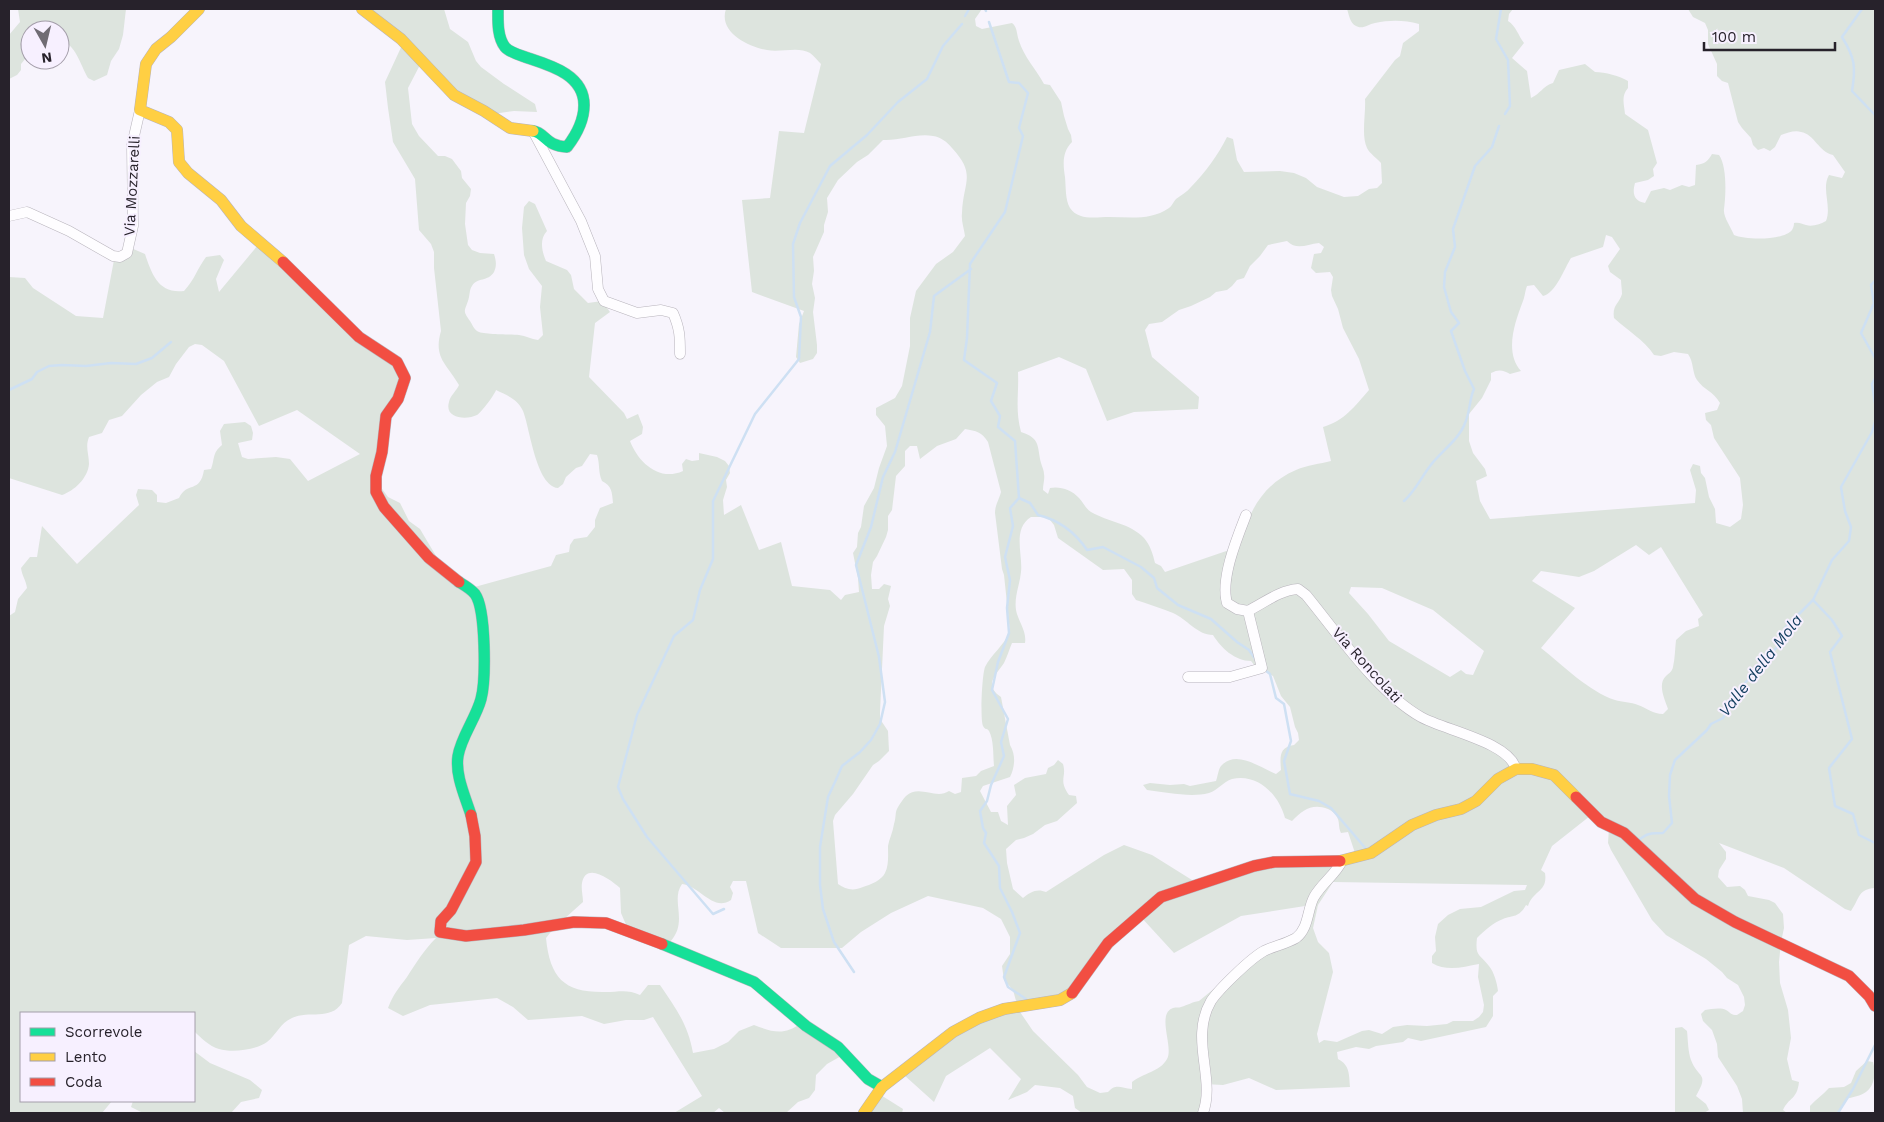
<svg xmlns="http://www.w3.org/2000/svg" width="1884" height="1122" viewBox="0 0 1884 1122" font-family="'Work Sans',sans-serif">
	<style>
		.green { fill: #dde4de; fill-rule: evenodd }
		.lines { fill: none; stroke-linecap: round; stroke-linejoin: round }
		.stream { stroke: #cee0f3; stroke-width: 2.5 }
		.street-casing { stroke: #b8b4bc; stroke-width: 11 }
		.fast-casing { stroke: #b8b4bc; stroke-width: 12 }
		.slow-casing { stroke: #b8b4bc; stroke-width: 12 }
		.jam-casing { stroke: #b8b4bc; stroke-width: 12 }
		.street { stroke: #fefdff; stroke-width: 10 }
		.fast { stroke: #16e098; stroke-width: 11 }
		.slow { stroke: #ffcf43; stroke-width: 11 }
		.jam { stroke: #f24e42; stroke-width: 11 }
		.labels { text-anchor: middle; stroke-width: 4; stroke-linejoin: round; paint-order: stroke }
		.street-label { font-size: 15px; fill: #27222b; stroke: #f7f0ff }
		.water-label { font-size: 16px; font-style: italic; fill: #113d5e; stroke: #f7f0ff }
	</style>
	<rect width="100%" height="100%" fill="#f7f4fc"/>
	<g class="green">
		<path d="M18 9H126L123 35 119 49 111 61 107 75 94 81 88 78C80 64 76 45 60 39V30H30V53L21 64V70L17 75 9 79V35L20 22Z"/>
		<path d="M357 9H444L450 29 468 42 476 61 481 67 504 84 535 104 537 112 514 111 493 114 464 102 421 63 408 88 412 124 419 136 438 156H445L452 159 461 171 462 178 471 189 470 196 466 203 465 224 468 245 472 250 480 253 494 254C496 260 497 266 494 272 488 282 477 277 472 286 469 290 470 296 468 301 464 312 463 311 470 321 472 324 474 329 477 331 482 335 511 334 519 335 526 336 531 339 538 340L543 335 540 307 542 286 529 269 524 255 522 228 524 207 529 201 535 204 547 231C539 239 542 252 546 261L567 270 571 275 574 289 588 303 602 301 610 312 595 323 589 377 624 413 627 419 638 414 643 427 642 434 630 441C638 462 659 482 683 471L682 464 686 459 692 461 699 460V453L717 457 725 461 729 466 730 473 726 480 727 487 723 500 724 515 741 505 759 550 781 542 792 586 830 590 841 600 845 595 859 592 858 578 853 553 857 547 858 533 861 527 864 506 874 488 879 468 887 446 885 426 876 415V408L895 398 902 386 910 346V318L916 291 936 264 953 252 965 236C964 228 961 221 962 213 963 182 977 175 952 148 947 142 941 137 933 136 916 133 900 141 883 140L868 155 857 162 838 180 827 198 828 212 824 225V232L813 257 814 271 812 284 815 298 813 312 817 345V353L813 359 800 363 796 357 799 324 804 311 752 292 742 200 770 198 779 131 804 133 821 64C818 61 814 56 810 53 798 46 780 53 767 50 748 47 718 32 726 9H982L975 19 976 26 982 29 1012 23C1018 28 1016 33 1019 41 1024 57 1036 69 1044 84L1050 85 1061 102 1064 116 1068 129 1071 135 1072 142C1062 152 1063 164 1065 177 1066 187 1065 200 1070 208 1079 221 1096 217 1109 217 1129 217 1150 221 1169 208 1172 206 1173 202 1176 199 1181 195 1187 192 1191 187 1205 173 1218 155 1227 137L1233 139 1237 160 1244 172 1280 171 1294 173 1306 178 1317 187 1344 197 1358 196 1369 189 1377 188 1382 183 1381 163C1377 158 1370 154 1367 148 1361 136 1366 113 1365 99L1395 60 1400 56 1403 43 1419 31V24C1404 20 1390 20 1375 23 1368 24 1363 30 1356 26 1350 23 1349 15 1347 9H1513L1509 14 1508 21C1516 26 1518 35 1524 43L1512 58 1527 71 1531 98C1540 94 1543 86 1553 83L1559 70 1585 64 1595 72C1605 72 1620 76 1628 81V88C1621 96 1624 104 1625 114L1648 130 1657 163 1653 169 1654 176 1648 180 1635 183C1632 194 1634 201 1645 203L1651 191 1664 188 1670 190 1682 185 1689 187 1695 185 1696 165C1705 164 1708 161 1712 154L1719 155C1727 166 1726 195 1724 209 1723 217 1731 227 1734 235 1745 240 1783 241 1792 230 1793 228 1794 226 1794 223 1800 222 1801 224 1806 225 1812 227 1821 224 1826 221 1832 206 1821 189 1829 175L1842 178 1845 172 1833 155C1819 152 1814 134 1801 132 1795 130 1787 133 1781 135L1775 147 1770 151 1764 148 1758 150 1753 145 1751 138 1742 128 1738 122 1728 83 1722 81 1717 76V64L1708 44V30L1705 23 1693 17 1688 9H1875V888C1858 889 1860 898 1851 911L1845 909 1784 868 1719 843 1726 852V859L1719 870 1718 877 1727 887 1740 886 1745 890 1748 896 1769 900 1775 903 1783 914 1784 928 1781 942 1779 962 1780 983 1788 1010 1791 1038 1787 1059 1792 1080 1799 1082C1797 1100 1789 1097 1783 1110L1787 1113H1743L1742 1099 1737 1086 1718 1057 1717 1044 1712 1030 1703 1021 1701 1014 1705 1010C1711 1009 1721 1007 1726 1010 1731 1013 1731 1015 1737 1015L1743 1011 1745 1005 1744 997 1738 985 1727 978 1722 972 1706 959 1666 935 1652 920 1611 850 1608 843 1609 828 1590 816 1552 846 1541 870 1545 873C1548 892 1533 890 1528 906L1526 905C1519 918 1513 915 1503 919 1494 922 1484 931 1477 938 1475 957 1479 953 1489 966 1494 972 1497 983 1498 991L1493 996V1016L1486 1027 1421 1041 1408 1038 1403 1042 1376 1046 1369 1049 1356 1047 1337 1052 1338 1059C1350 1065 1349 1075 1350 1087L1276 1090 1249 1078 1223 1085 1204 1084 1199 1113H1082L1075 1108 1073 1096 1060 1088 1035 1085 1027 1092 1008 1100 1021 1079 990 1048 946 1076 934 1102 904 1075 973 1022 1018 1008 1013 990 1004 980 1002 966 1010 954V937L1001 919 983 908 928 896 891 913 861 932 842 948H781L758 933 746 881H733L730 887 733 893 731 900C713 912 700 886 682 884 670 901 689 921 670 942L630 934 621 913 620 888C611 880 586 861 582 883 581 889 583 896 583 902L554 928 546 938C550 979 565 993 606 992 618 992 628 989 640 995L648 985H660C676 1009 688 1024 693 1053L714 1049 728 1042 739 1031 754 1025C773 1032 784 1036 801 1023L843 1055 827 1064 816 1075 815 1090 809 1098 798 1102 786 1113H725L719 1108 713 1113H674L702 1096 653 1017 644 1020H626L604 1024 582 1016 528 1020 513 1007 497 998 430 1005 403 1016 388 1008C394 993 398 989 407 977 416 963 424 950 436 938L407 940 366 936 349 945 342 1003C330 1021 309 1010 292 1018 280 1023 277 1034 267 1042 256 1050 232 1053 219 1049 209 1046 201 1038 194 1031V1013H21V1101H112L102 1113H9V616L15 612 18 599 27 588C26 580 22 576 21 568L30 557H37L42 526 77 564 139 505 136 495 138 489 152 490 157 495V502L166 503 179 498C187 481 200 494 204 470L211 469C215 459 212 453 222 445L220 431 224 424 245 422 251 426 253 433 252 440 238 443 242 457 248 459 276 457 290 459 308 481 360 454 297 410 259 426 224 361 202 345 195 344 189 347 176 364 169 377 157 382 141 395 122 416 109 420 102 433 89 437C85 447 89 454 89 464 88 478 74 491 62 495L9 478V277L25 278 33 288 76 316 103 318 114 260 131 248 145 254C152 275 159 294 184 291 195 279 197 269 206 257L220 255 224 260 216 279 219 292 263 239 337 315 403 367 394 402 380 486 388 497 400 503 409 521 420 529 439 561 471 588 551 566 556 555 569 552 570 545 574 539 587 537 595 527V520L600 508 613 503C612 492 612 486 602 481 598 472 600 464 597 455L590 454 582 466 576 468 566 477 563 484 558 488C536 486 530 428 523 411 518 399 506 395 496 390 495 394 481 413 477 415 467 420 444 419 449 402 450 396 457 390 459 385 447 364 433 358 441 331L434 268V252L431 244 419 230 415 179 393 142 388 108 385 82 404 41ZM1606 235 1612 237 1620 249 1608 266 1610 272 1621 280C1621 284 1622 290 1622 294 1619 304 1612 305 1614 318 1627 330 1644 340 1654 355L1661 356 1674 352 1688 354C1694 362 1692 373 1697 380 1704 390 1713 391 1720 403L1717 410 1705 413 1706 420 1711 425 1714 438 1740 478 1743 505 1741 519 1730 527 1716 523 1715 509 1709 497 1705 478 1701 473 1700 466 1693 464 1690 470 1696 490 1695 503 1490 519 1480 501 1476 481 1487 476 1485 469 1473 453 1469 441V414L1482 398 1491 380V373C1499 369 1503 370 1510 374L1521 371C1504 352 1515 322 1523 301 1525 296 1525 291 1527 286L1534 285 1543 296C1556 293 1564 269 1571 258L1603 247ZM1287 241C1297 251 1307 244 1319 243L1324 247 1321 253 1314 254 1311 268 1316 273 1330 272 1333 277 1331 290 1332 296 1338 309 1343 328 1359 359 1369 390C1355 406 1344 421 1323 427L1331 461C1320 464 1307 465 1296 470 1261 485 1249 513 1238 547L1165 572 1161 566 1155 563C1153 554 1150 545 1144 538 1130 523 1108 522 1091 512 1086 509 1083 502 1079 498 1072 490 1060 486 1050 488L1048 494 1043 490C1043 484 1045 479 1044 474 1044 470 1042 467 1041 463 1037 447 1041 438 1021 432 1015 409 1019 395 1018 372L1059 357 1086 369 1107 421 1134 412 1198 409 1199 397 1152 357 1145 330 1149 324 1162 322 1179 310 1191 306 1210 297 1216 292 1227 290 1232 286 1237 280 1244 278 1250 266 1260 256 1268 245ZM965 429C976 431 982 432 988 442L1001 492C999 500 995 505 995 513L1002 569 1004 575 1010 632C1004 645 991 655 985 667 982 675 980 719 983 726 986 731 986 727 989 731 994 740 993 756 994 766L981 771 976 776 962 778 961 792 955 794 949 791C936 800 919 784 906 796 903 799 899 805 897 809 895 813 896 819 894 824 893 832 889 839 888 846 888 855 889 865 885 873 882 880 870 885 863 887 854 891 846 890 838 884L833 821 835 815 853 794 873 765 879 761 889 751 888 731 880 719V712L884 626 890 606 888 599 891 586 884 584 879 589H872L871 575 873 562 877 556 886 537 888 530V516L892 510 896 476 905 466V451L910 446H917L920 459 937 446 956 439ZM1031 517H1044L1050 520 1054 525 1058 538 1103 570 1124 569 1132 580V594L1136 600C1148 604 1161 608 1173 613 1187 619 1197 635 1213 635 1221 648 1235 661 1251 661L1255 666 1273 676 1281 696 1290 707 1295 727 1298 733 1299 740 1294 745C1279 747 1280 757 1281 770L1276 774C1261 768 1236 749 1221 766 1218 770 1218 776 1216 781L1190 786 1184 784 1170 785 1150 783 1143 785 1147 790C1166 792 1190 798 1209 793 1218 790 1223 782 1232 779 1258 773 1279 795 1285 818L1292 821C1303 810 1312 803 1328 809 1332 811 1335 813 1337 817 1340 822 1338 827 1341 833L1348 832 1357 859 1245 869 1200 885 1152 855 1124 845 1104 855 1046 892C1037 888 1030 892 1023 898L1013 889 1007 863 1006 849 1016 840 1024 838 1033 834 1045 825 1057 821 1077 803 1076 796 1069 795C1058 779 1067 778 1063 764L1058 760 1054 765 1048 768 1046 774 1025 778 1014 785 1016 795 1007 806 1008 825 1001 821 998 812H991L980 791 983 786 1010 777C1015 767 1016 755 1010 745L1001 697C983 685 996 675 1004 663 1007 657 1009 650 1012 643H1025C1027 631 1018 621 1016 610 1014 596 1020 584 1021 572 1023 554 1012 529 1031 517ZM1636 545 1649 555 1661 547 1703 615 1698 619 1699 626 1686 631 1676 640C1675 649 1675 658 1673 667 1672 672 1669 673 1666 676 1657 684 1665 700 1668 709L1663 714C1653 714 1647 708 1638 705 1631 702 1622 702 1615 700 1588 691 1564 666 1541 648L1575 608 1532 581 1541 571 1579 577 1594 571ZM1351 587 1382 588 1433 610 1484 651 1473 675 1466 674 1461 670 1450 677 1389 641 1368 614 1349 593ZM1333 882 1527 885 1525 890 1514 891 1481 907 1460 909 1448 915 1438 924 1435 937 1436 951 1432 956V963C1447 972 1463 967 1479 964L1478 977 1484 1005 1483 1012 1479 1017 1473 1021H1453L1447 1024 1427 1026 1407 1025 1393 1027 1382 1034 1369 1030 1362 1031 1337 1042 1324 1040 1319 1043 1317 1034 1333 972 1329 953 1318 942 1313 928 1318 905ZM1305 906 1300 928 1294 933 1265 947 1199 1001C1192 1002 1188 1005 1181 1007 1179 1008 1176 1007 1173 1008 1156 1014 1174 1047 1167 1059 1160 1072 1143 1073 1132 1082V1089C1121 1088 1116 1083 1108 1092L1100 1093 1087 1087 1078 1075 1033 1031 1018 1009 1072 994 1140 916 1174 953 1241 916Z"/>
		<path d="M1682 1027 1687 1031C1688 1040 1688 1052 1691 1060 1698 1079 1710 1072 1696 1096L1706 1104 1709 1110 1704 1113H1675V1028Z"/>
		<polygon points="194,1051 210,1063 250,1080 262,1090 259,1098 241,1102 231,1113 143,1113 131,1107 133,1101 194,1101"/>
		<path d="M1867 1061 1873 1062C1876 1071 1875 1086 1866 1092 1861 1096 1852 1097 1846 1099L1837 1113H1810V1106C1816 1099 1823 1095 1829 1088L1844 1087 1851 1083 1856 1071Z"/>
		<polygon points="876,1092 903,1109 902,1113 864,1113"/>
	</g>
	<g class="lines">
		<g class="stream">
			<polyline points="985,9 986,11"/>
			<polyline points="1501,9 1496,39 1508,60 1510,106 1505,114"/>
			<path d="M1862 9 1842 37C1855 58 1856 67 1852 91L1875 115"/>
			<polyline points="965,16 969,9"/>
			<polyline points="989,22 1009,82 1019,83 1028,93 1019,128 1023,136 1005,212 970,264 967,338 964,360 997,383 991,401 1000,416 998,427 1015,441 1019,498 1010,508 1013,526 1005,557 1010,580 1007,608 1009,633 998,662 992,690 1008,719 1001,742 1004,756 991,785 987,801 980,811 983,828 986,833 984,843 999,866 1000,888 1012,912 1020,933 1004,977 1008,987 1026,999"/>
			<polyline points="1875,281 1871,285 1874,303 1861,333 1875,358"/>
			<polyline points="1875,379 1872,384 1875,403"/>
			<polyline points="9,390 32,379 37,372 49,366 62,365 86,366 111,363 136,364 152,358 171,342"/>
			<path d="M1019 498 1030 503 1038 515C1059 520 1075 532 1087 550L1103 547 1141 567 1154 578 1157 588 1178 605 1211 619 1237 642 1249 650 1256 660"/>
			<path d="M1404 501C1415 491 1421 478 1430 466 1440 452 1459 440 1465 423 1470 413 1469 400 1474 389L1465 371 1451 331 1459 323 1451 312 1444 287 1445 272 1455 247 1453 229 1475 166 1492 147 1499 126"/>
			<polyline points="1813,600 1832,620 1842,636 1830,652 1852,739 1829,768 1835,806 1853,814 1859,835 1875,843"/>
			<polyline points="1265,670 1270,674 1276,698 1284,704 1291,741 1284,761 1290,794 1319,801 1331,808 1367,850"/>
			<path d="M1638 841C1646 833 1652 833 1663 833L1672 823 1669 796 1670 775 1675 760 1707 730 1711 724 1723 718 1737 692 1779 645 1785 628 1813 600 1832 560 1849 541 1851 527 1845 511 1841 487 1872 432 1875 422"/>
			<polyline points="724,909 713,914 647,837 623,799 618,787 637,715 674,636 693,620 700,590 713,559 713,501 755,414 799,359 801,317 794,297 793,244 800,223 830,166 867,135 898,102 927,79 943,46 962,24"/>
			<polyline points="854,972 834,942 823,909 820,885 820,847 828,797 835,782 842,766 860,752 871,740 880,724 885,702 879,657 856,565 871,527 883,477 895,452 930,332 934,296 971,269"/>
			<polyline points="1838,1113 1853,1089 1875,1045"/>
		</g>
		<g class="street-casing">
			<g id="street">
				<path d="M533 131 581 221 595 256 598 289 604 301 637 313 661 310 673 313C680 329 680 337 680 354"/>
				<polyline points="9,216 27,212 69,231 113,256 120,257 127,253 133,226 132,145 140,110"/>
				<path d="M1248 611C1264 603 1280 590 1298 589L1306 595C1338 634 1377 692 1421 717 1444 730 1509 742 1516 769"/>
				<path d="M1188 677H1230L1262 668 1248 611 1237 609 1227 603C1220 579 1237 538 1246 515"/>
				<path d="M1203 1113C1216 1078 1189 1039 1211 1001 1219 989 1251 958 1264 951 1274 946 1286 944 1296 938 1309 928 1307 910 1314 897 1322 883 1335 875 1342 861"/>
			</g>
		</g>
		<g class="fast-casing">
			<g id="fast">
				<path d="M498 9C498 20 497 37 505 47 509 52 519 55 525 57 549 65 584 74 584 105 584 121 577 134 567 147 545 146 546 133 533 131"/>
				<path d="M459 582C464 585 471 589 475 594 486 609 486 680 481 699 476 718 461 737 458 756 455 775 465 796 471 815"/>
				<polyline points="662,944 754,982 806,1026 838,1047 868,1079 882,1087"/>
			</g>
		</g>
		<g class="slow-casing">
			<g id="slow">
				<polyline points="199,9 171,37 156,49 146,64 140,110 169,122 177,130 179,162 188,173 221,200 241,226 283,262"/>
				<polyline points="362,9 401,39 454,95 484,111 510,128 533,131"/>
				<polyline points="1340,861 1371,853 1412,825 1436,815 1461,809 1476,801 1498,779 1516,769 1532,769 1554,775 1576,797"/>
				<polyline points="864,1113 882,1087 953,1032 979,1018 1004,1009 1060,1000 1072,993"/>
			</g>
		</g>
		<g class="jam-casing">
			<g id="jam">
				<polyline points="283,262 359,337 397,362 405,378 398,399 386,416 382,452 376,476 376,492 384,507 429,558 459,582"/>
				<polyline points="1576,797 1601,822 1624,833 1695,899 1735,922 1849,976 1869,996 1875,1006"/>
				<polyline points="471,815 475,836 476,862 451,910 441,921 440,932 466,936 524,930 574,922 606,923 662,944"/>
				<polyline points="1072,993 1108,943 1161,897 1254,866 1274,862 1340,861"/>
			</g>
		</g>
		<use href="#street" class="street"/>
		<use href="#fast" class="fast"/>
		<use href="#slow" class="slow"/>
		<use href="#jam" class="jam"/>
	</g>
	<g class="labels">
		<g class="street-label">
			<text transform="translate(132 186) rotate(-87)" y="5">Via Mozzarelli</text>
			<text transform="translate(1367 665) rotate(48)" y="5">Via Roncolati</text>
		</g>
		<g class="water-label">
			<text transform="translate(1760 665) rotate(-52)" y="6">Valle della Mola</text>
		</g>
	</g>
	<rect width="1884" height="1122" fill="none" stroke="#27222b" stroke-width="20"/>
	<rect x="20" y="1012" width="175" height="90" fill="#f7f0ff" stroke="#a49eaa"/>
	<rect x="30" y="1028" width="25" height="8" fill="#16e098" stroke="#a49eaa"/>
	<text x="65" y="1037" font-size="15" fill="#27222b">Scorrevole</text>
	<rect x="30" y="1053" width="25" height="8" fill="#ffcf43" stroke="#a49eaa"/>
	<text x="65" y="1062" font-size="15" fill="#27222b">Lento</text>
	<rect x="30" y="1078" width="25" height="8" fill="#f24e42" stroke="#a49eaa"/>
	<text x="65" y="1087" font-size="15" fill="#27222b">Coda</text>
	<g transform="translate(45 45) rotate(172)"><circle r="24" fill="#f7f0ff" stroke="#a49eaa"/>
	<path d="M0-4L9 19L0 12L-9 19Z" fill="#706c74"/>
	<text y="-8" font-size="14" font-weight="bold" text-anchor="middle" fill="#27222b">N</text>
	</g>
	<path d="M1704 42v8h131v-8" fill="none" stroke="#27222b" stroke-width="2.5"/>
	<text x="1712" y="42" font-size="15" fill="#27222b" stroke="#f7f0ff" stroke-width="4" paint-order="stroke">100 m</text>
</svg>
